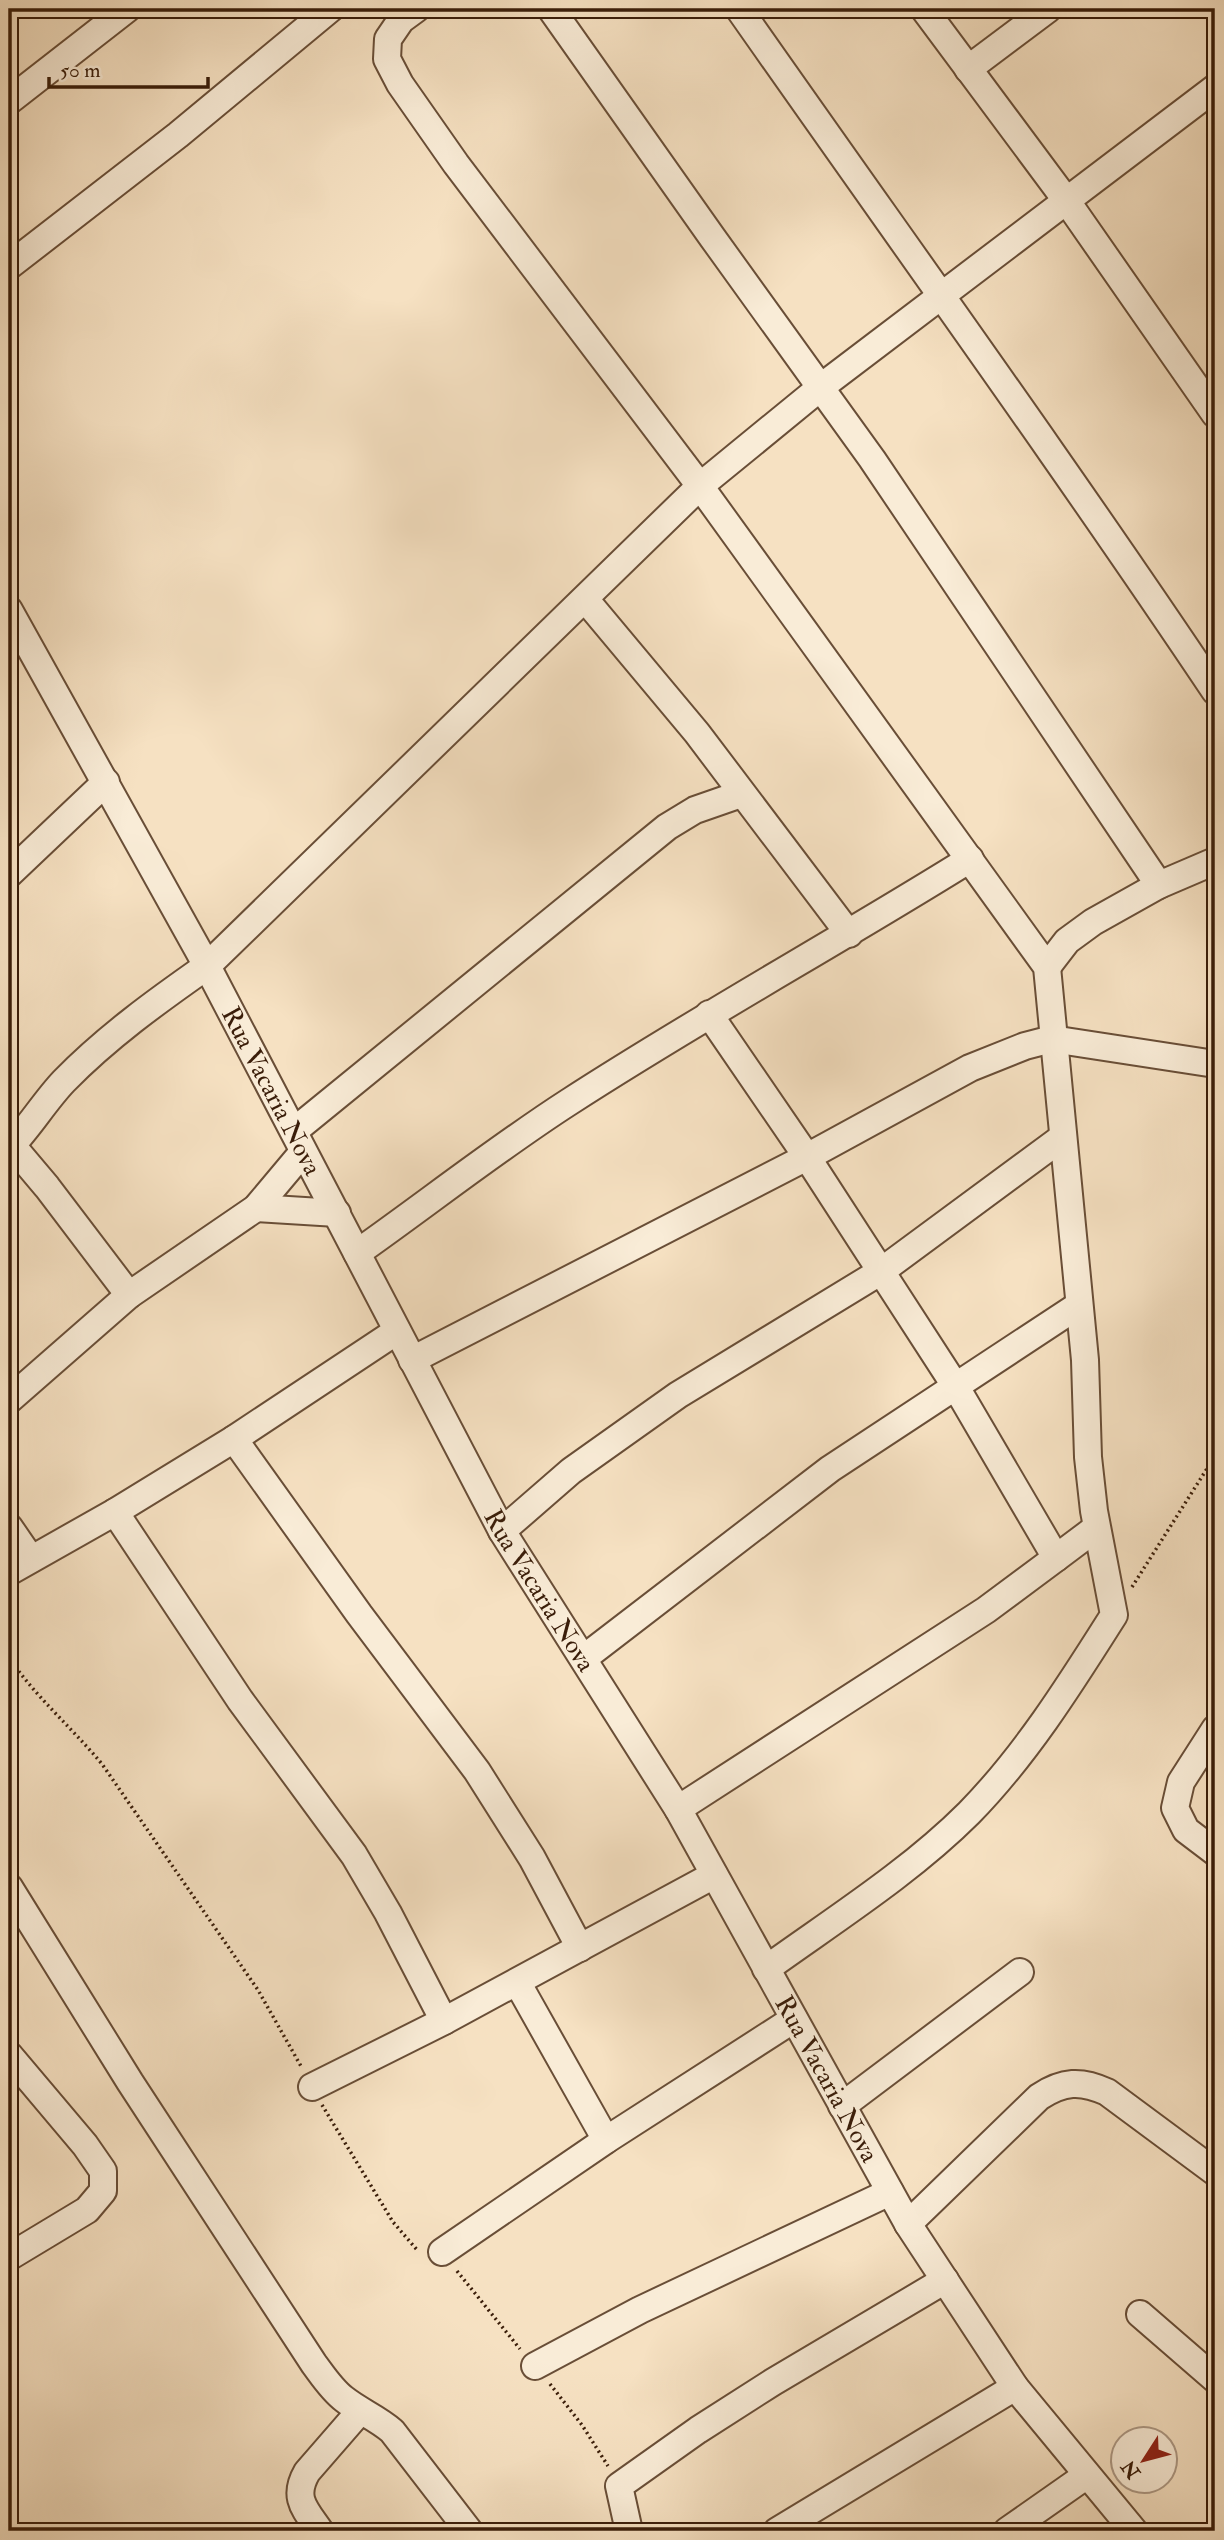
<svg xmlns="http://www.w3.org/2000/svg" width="1224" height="2540" viewBox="0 0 1224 2540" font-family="'IM FELL Double Pica',serif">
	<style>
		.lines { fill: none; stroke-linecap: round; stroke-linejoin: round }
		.street-casing { stroke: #694e37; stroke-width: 30 }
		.path { stroke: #3a1d09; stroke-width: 3.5; stroke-dasharray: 2 3.5; stroke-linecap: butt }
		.street { stroke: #f9ecd7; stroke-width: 26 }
		.labels { text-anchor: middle; stroke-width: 5; stroke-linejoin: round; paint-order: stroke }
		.street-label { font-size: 26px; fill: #3a1d09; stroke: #f9ecd7 }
	</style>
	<rect width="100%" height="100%" fill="#f6e1c2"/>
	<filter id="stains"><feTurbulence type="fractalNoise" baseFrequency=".00286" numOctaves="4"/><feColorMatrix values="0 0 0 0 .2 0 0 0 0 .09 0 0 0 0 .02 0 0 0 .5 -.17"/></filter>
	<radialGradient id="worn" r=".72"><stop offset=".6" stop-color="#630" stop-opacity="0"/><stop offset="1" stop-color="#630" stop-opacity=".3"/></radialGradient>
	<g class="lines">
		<g class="street-casing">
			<g id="street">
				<path d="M416 9 401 20 388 39 387 59 400 84 456 164 700 486 1047 967 1085 1360 1088 1457 1094 1511 1114 1615C1071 1683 1026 1755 969 1813 910 1872 834 1920 766 1969"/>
				<polyline points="551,9 712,237 872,459 1159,885"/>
				<path d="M739 9C898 236 1061 461 1215 691"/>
				<polyline points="924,9 1066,200 1215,414"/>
				<polyline points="968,69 1048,9"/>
				<polyline points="9,101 127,9"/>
				<polyline points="9,266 178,135 330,9"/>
				<polyline points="585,599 697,733 849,934"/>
				<path id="s1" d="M9 610 207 966 502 1531 678 1809 908 2224 1015 2387 1134 2531"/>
				<polyline points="9,874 106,782"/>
				<polyline points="1047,967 1067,941 1093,922 1159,885 1215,861"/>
				<polyline points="294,1131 667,827 695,810 741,794"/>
				<polyline points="9,1142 47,1187 129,1295"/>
				<path d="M9 1148C29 1128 44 1102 64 1081 107 1037 157 1001 207 966L700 486 821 387 1215 88"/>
				<polyline points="256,1208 337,1213"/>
				<path d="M357 1253C428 1203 496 1149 569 1102 700 1017 837 942 970 859"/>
				<polyline points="412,1360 807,1157 970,1068 1025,1046 1052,1039 1215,1064"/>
				<polyline points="9,1400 129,1295 256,1208 303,1152"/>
				<polyline points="234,1439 359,1614 477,1771 532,1858 580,1948"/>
				<polyline points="115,1512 240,1700 354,1855 388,1913 444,2021"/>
				<polyline points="9,1527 31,1559"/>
				<polyline points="502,1531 571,1471 678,1395 880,1272 1063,1137"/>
				<polyline points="1056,1558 1096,1528"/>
				<polyline points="9,1572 115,1512 234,1439 397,1331"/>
				<polyline points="584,1658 830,1469 1079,1305"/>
				<polyline points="1215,1729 1181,1782 1175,1808 1186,1830 1215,1852"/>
				<polyline points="678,1809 986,1610 1056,1558 956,1387 807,1157 709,1014"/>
				<path d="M9 1887 130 2082 314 2364C323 2376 332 2390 344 2399 359 2411 377 2418 392 2431L469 2531"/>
				<polyline points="517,1982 606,2140"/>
				<polyline points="9,2055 85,2145 103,2171 103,2191 87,2210 9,2257"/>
				<polyline points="312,2087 444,2021 714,1875"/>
				<polyline points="842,2106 1020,1972"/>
				<path d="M908 2224 1039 2097C1063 2081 1081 2080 1107 2092L1215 2172"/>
				<polyline points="442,2252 606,2140 794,2019"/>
				<polyline points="1140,2314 1215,2379"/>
				<polyline points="535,2366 640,2310 890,2192"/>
				<path d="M320 2531C305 2509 292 2498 307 2472L360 2411"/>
				<polyline points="629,2531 619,2486 698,2430 773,2382 945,2280"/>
				<polyline points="777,2531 1015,2387"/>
				<polyline points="1007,2531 1087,2475"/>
			</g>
		</g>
		<g class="path">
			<polyline points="1132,1587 1215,1456"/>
			<path d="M9 1658C36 1697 72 1728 102 1764L258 1990 302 2068"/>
			<polyline points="322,2105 393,2222 418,2251"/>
			<polyline points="457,2271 520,2349"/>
			<polyline points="550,2384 582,2425 608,2466"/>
		</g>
		<use href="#street" class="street"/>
	</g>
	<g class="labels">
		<g class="street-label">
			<text dy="9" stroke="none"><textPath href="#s1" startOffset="548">Rua Vacaria Nova</textPath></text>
			<text dy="9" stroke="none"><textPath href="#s1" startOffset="1115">Rua Vacaria Nova</textPath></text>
			<text dy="9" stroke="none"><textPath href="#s1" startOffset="1682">Rua Vacaria Nova</textPath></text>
		</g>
	</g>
	<rect width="1224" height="2540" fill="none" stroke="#f6e1c2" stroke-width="35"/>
	<rect x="10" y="10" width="1203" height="2519" fill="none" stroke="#3a1d09" stroke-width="3.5"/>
	<rect x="18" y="18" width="1189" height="2505" fill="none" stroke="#3a1d09" stroke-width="2"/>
	<g transform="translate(1144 2460) rotate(234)"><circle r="33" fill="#f9ecd7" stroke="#ad9985" stroke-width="2"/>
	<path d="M0-5L12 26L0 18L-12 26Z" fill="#8f2418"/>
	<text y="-10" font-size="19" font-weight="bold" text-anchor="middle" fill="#3a1d09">N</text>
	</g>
	<path d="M49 77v10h159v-10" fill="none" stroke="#3a1d09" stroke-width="3.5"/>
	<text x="60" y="77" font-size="21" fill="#3a1d09" stroke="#f9ecd7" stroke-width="5" paint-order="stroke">50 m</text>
	<rect width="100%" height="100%" filter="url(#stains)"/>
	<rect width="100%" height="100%" fill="url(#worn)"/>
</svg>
